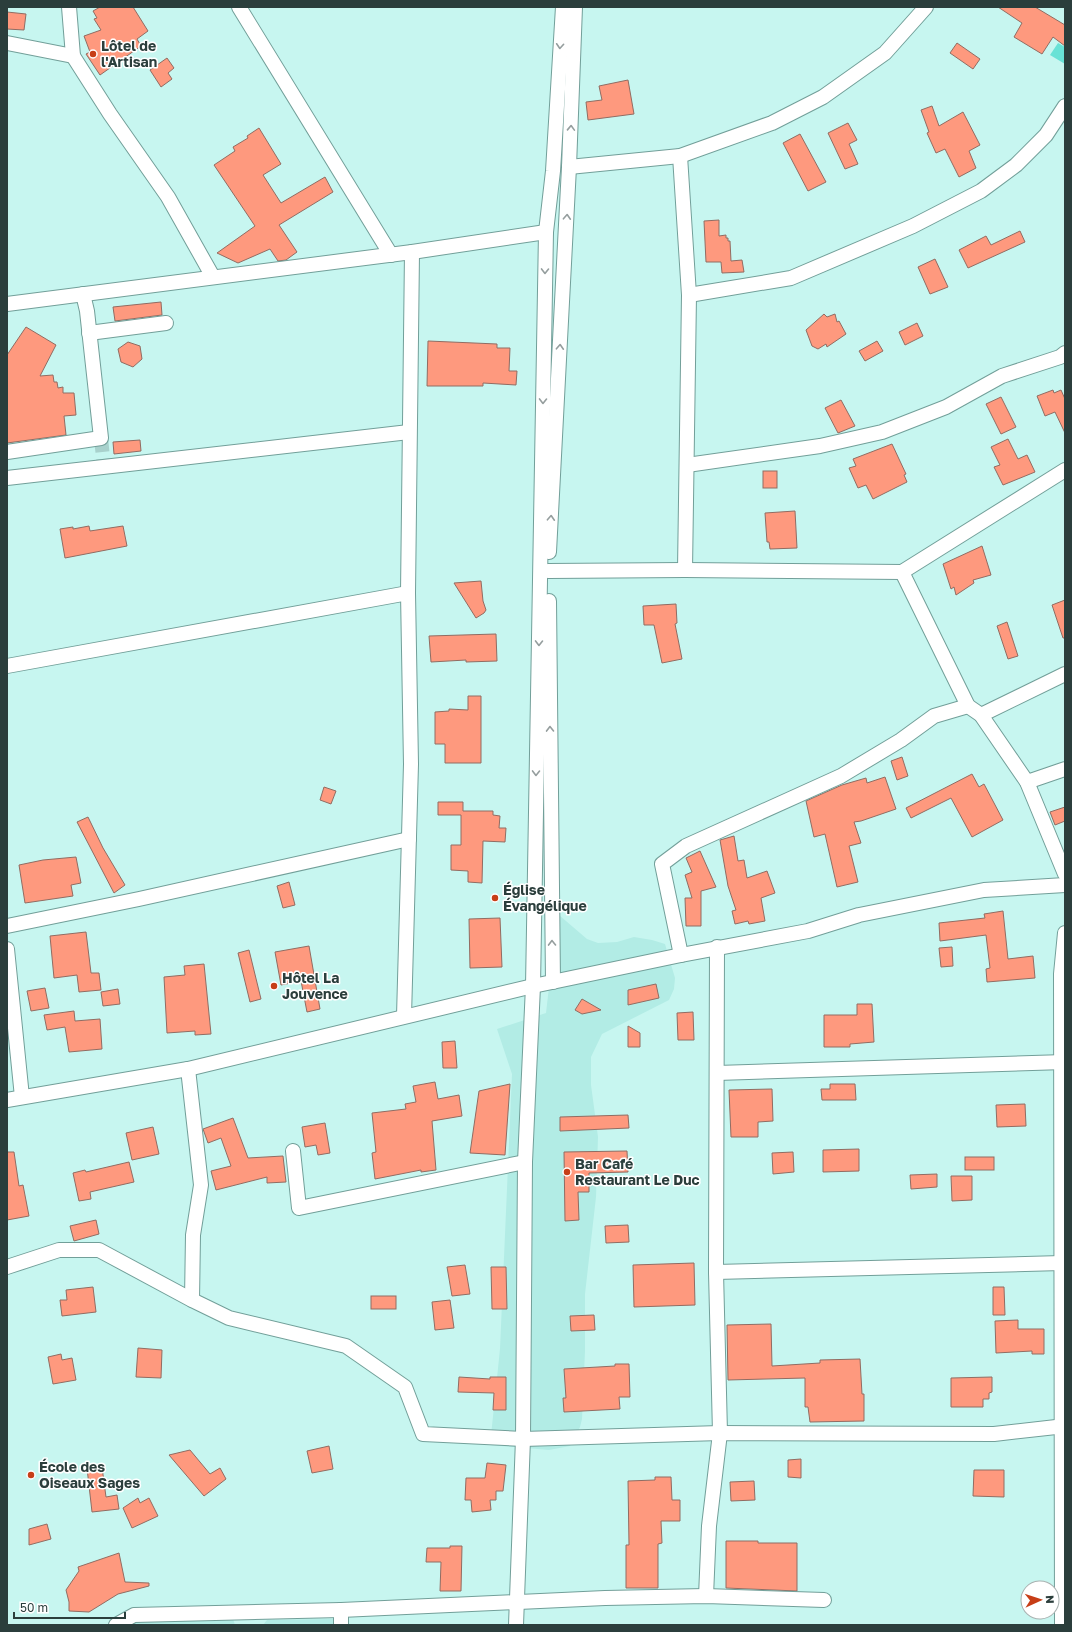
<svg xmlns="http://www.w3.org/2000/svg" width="1072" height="1632" viewBox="0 0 1072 1632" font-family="'Golos Text',sans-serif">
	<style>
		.built { fill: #b2ece5 }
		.green { fill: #68e2d6 }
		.building { fill: #fe997e; stroke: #916c62 }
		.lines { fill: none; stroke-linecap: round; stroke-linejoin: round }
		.minor-tunnel { stroke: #a8d1cc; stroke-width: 14; stroke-dasharray: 14 7; stroke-linecap: butt }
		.minor-casing { stroke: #729f99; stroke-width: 16 }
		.minor { stroke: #fff; stroke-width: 14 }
		.oneway { stroke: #959e9e }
		.poi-dot { fill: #c73e17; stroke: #fff; stroke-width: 1.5 }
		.labels { text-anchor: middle; stroke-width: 3; stroke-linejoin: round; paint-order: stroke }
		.poi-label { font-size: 14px; font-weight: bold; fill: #2b3e3c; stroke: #fff; text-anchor: start }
	</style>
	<rect width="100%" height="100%" fill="#c7f6f0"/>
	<g class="built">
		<polygon points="559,915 587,939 598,943 617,942 634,937 652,940 665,944 675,978 674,989 669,1000 602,1034 591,1057 591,1085 598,1137 596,1197 585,1294 585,1351 582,1419 580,1427 570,1446 549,1450 490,1445 500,1349 512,1074 497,1029 546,1013 554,944"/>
		<polygon points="233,1619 235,1625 127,1625 136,1620"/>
		<polygon points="333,1619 333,1625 263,1625 267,1620"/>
	</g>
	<polygon class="green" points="1058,43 1065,47 1065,64 1050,55"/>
	<g class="building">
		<polygon points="100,7 133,7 148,31 137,39 141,46 100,75 86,54 90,52 84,36 101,30 94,19 97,18 93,11"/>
		<polygon points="998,7 1035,7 1065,25 1065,46 1053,37 1042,54 1014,37 1022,23"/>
		<polygon points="7,12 26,14 24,30 7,29"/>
		<polygon points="957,43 980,59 973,69 950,53"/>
		<polygon points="167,58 174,68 168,73 172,79 161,87 150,70"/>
		<polygon points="628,80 634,114 588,120 586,102 602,100 599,86"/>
		<polygon points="932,106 939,126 963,112 980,145 969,151 976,168 959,177 945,149 936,153 927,133 929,132 921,110"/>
		<polygon points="848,123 857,140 849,144 858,164 845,169 828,133"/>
		<polygon points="259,128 281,164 263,175 281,203 325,177 333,192 279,225 297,252 286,260 278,261 270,249 238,263 217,253 255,226 214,165 235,151 233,147 248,138 247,136"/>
		<polygon points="800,134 826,182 808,191 783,143"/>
		<polygon points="719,220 719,236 726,235 726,238 728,238 728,241 730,241 731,261 742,260 744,272 722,273 721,262 706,262 704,221"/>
		<polygon points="1020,231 1025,242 968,268 959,250 986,236 991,245"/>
		<polygon points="935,259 948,287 930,294 918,267"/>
		<polygon points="161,302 162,315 115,321 113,307"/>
		<polygon points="824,314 827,317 835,314 837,322 839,321 846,334 827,347 826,344 818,349 812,346 806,330"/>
		<polygon points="917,323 923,336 905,345 899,332"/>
		<polygon points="26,327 56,345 40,376 53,375 54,382 57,382 58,388 63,387 63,393 74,393 76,415 64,416 66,435 7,443 7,355"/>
		<polygon points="428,341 497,344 497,348 510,348 509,371 517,371 516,385 483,383 483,386 427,386"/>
		<polygon points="877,341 883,351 865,361 859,351"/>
		<polygon points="128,342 140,346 142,359 133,367 121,362 118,349"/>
		<polygon points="1053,390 1054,393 1061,390 1065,399 1065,433 1055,412 1045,416 1037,396"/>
		<polygon points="1001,397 1016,427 1001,434 986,404"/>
		<polygon points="841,400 855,426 838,433 825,408"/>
		<polygon points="1008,439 1018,459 1027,455 1035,472 1003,485 994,467 1000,465 991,447"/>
		<polygon points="140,440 141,451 114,454 113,442"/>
		<polygon points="892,444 906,474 904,475 907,482 873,499 866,485 858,488 849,468 856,466 853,459"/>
		<rect x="763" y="471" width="14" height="17"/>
		<polygon points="795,511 797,548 770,549 769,542 767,542 765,513"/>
		<polygon points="89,526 90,531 123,526 127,546 65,558 60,529 73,527 73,529"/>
		<polygon points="982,546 991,575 973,580 974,583 956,595 954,587 951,589 943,564"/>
		<polygon points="481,581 483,601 486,610 484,613 476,618 454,583"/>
		<polygon points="1065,600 1065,638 1063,638 1052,605"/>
		<polygon points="676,604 677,623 675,624 682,659 662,663 654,625 644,625 643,606"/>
		<polygon points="1007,622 1018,656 1008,659 997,626"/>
		<polygon points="496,634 497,661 466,662 466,660 431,662 429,636"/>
		<polygon points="468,696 481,696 481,763 445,763 445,744 435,744 435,712 449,711 449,709 468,710"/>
		<polygon points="902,757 908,776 897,780 891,761"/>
		<polygon points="972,774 979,787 984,784 1003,820 972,837 951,798 911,818 906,808"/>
		<polygon points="885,777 896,809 861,821 854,822 861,843 849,846 858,882 837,887 825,834 814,837 806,801 842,785 866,778 867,783"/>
		<polygon points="324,787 336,791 331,804 320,800"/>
		<polygon points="438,802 463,802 463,811 493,811 493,815 500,816 499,828 506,828 505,842 483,841 482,883 468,882 468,871 451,870 451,845 461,845 461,815 438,815"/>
		<polygon points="1065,807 1065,821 1055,825 1050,812"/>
		<polygon points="88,817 103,848 125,885 114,893 77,822"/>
		<polygon points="734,836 738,861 744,860 747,878 767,871 775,893 761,898 765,921 749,924 748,921 735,924 732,911 736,910 728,886 720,840"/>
		<polygon points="700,851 716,887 701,891 701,926 686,926 685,898 692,898 685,875 692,872 686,858"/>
		<polygon points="76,857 81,883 71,885 73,896 25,903 19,865 43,860"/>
		<polygon points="289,882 295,905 283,908 277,886"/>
		<polygon points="1003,911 1008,959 1033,956 1035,978 987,982 986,969 990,968 986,935 940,941 939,923 985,918 984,914"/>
		<polygon points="500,918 502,967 470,968 469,919"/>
		<polygon points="86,932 91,973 99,973 101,990 79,992 77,975 54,978 50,936"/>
		<polygon points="309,946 320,1009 307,1012 301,981 281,985 275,952"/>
		<polygon points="952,947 953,966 941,967 939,948"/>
		<polygon points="249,950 261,999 250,1002 238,953"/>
		<polygon points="204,964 211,1034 195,1035 195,1031 167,1033 164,977 185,975 184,966"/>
		<polygon points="656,984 659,998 628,1005 628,990"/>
		<polygon points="45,988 49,1008 31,1011 27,991"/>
		<polygon points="118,989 120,1004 103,1006 101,992"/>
		<polygon points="582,999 601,1010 582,1014 575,1010"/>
		<polygon points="857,1004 872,1004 874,1042 850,1044 850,1047 824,1047 824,1015 857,1015"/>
		<polygon points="74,1011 75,1021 100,1019 102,1049 69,1052 65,1027 47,1030 44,1015"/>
		<polygon points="693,1012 694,1040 678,1040 677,1013"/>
		<polygon points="628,1026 640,1033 640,1047 628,1047"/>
		<polygon points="455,1041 457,1068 443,1068 442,1042"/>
		<polygon points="435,1082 438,1099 459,1095 462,1116 432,1121 436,1170 421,1172 421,1170 375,1179 372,1153 376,1152 372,1113 406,1109 405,1104 416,1102 413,1086"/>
		<polygon points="510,1084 505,1155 470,1153 479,1091"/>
		<polygon points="830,1084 855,1084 856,1100 822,1100 821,1089 830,1089"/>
		<polygon points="772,1089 773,1121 758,1122 758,1137 731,1137 729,1090"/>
		<polygon points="1025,1104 1026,1126 997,1127 996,1105"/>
		<polygon points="628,1115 629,1128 560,1131 560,1117"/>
		<polygon points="233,1118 248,1158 283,1156 286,1182 267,1183 267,1177 216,1190 211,1171 231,1166 221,1138 208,1143 203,1129"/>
		<polygon points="325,1123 330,1153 318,1155 316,1145 305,1147 302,1127"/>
		<polygon points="153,1127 159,1154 132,1160 126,1133"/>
		<polygon points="859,1149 859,1171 823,1172 823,1150"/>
		<polygon points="627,1151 628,1172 589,1173 589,1192 578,1192 579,1220 565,1221 564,1152"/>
		<polygon points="7,1152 14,1152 19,1186 23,1185 29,1216 7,1220"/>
		<polygon points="793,1152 794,1172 773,1174 772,1153"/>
		<rect x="965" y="1157" width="29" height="13"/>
		<polygon points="129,1162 134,1182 90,1192 91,1199 79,1201 73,1173 85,1170 86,1172"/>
		<polygon points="937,1174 937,1187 911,1189 910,1175"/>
		<polygon points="951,1176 972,1176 972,1200 952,1201"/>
		<polygon points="96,1220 99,1234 74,1241 70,1226"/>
		<polygon points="628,1225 629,1242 606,1243 605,1226"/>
		<polygon points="694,1263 695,1305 634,1307 633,1265"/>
		<polygon points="465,1265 470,1294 452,1296 447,1267"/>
		<polygon points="491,1267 506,1267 507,1309 492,1309"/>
		<polygon points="93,1287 96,1312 62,1316 60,1300 67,1300 66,1290"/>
		<polygon points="993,1287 1004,1287 1005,1315 993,1315"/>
		<rect x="371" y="1296" width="25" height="13"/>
		<polygon points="450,1300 454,1328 435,1330 432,1302"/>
		<polygon points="594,1315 595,1330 571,1331 570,1316"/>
		<polygon points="1018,1320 1018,1329 1044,1329 1044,1354 1032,1354 1032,1351 996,1353 995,1321"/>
		<polygon points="771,1324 772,1366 820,1363 820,1360 860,1359 862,1394 864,1394 864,1421 810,1422 808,1407 805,1407 805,1378 728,1380 727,1325"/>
		<polygon points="138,1348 162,1350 161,1378 136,1377"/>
		<polygon points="61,1354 62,1360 72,1358 76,1380 53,1384 48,1357"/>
		<polygon points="615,1364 629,1364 630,1397 619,1397 620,1409 564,1412 563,1398 566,1398 564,1369 615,1366"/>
		<polygon points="459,1377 490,1379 490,1377 506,1377 506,1410 493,1410 494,1393 458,1392"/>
		<polygon points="992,1377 992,1392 989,1393 989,1399 983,1399 983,1407 951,1407 951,1378"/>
		<polygon points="329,1446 333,1469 312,1473 307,1451"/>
		<polygon points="190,1450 210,1474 220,1468 226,1479 204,1496 169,1455"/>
		<polygon points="801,1459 801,1478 788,1477 788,1460"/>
		<polygon points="487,1463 506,1465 503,1491 496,1491 496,1500 490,1500 491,1510 472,1512 471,1500 465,1500 466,1478 485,1478"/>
		<polygon points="102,1467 106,1497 117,1495 119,1509 92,1512 87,1468"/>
		<polygon points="974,1470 1004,1470 1004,1497 973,1496"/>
		<polygon points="655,1477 671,1477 672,1500 680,1500 680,1521 661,1521 662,1543 658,1544 658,1588 626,1588 626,1545 629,1545 628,1481 655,1480"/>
		<polygon points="754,1481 755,1500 731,1501 730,1482"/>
		<polygon points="138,1498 140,1503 149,1498 158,1516 132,1528 123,1508"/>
		<polygon points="47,1524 51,1539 29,1545 29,1529"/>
		<polygon points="726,1541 758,1541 758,1543 797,1543 797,1591 726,1588"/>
		<polygon points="450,1546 462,1546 461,1591 440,1591 441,1562 426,1562 427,1548 450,1548"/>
		<polygon points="119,1553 125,1582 149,1583 149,1586 118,1594 89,1612 69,1611 69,1602 66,1590 79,1571 78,1567"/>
	</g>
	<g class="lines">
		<polyline class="minor-tunnel" points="101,438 104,467"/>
		<g class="minor-casing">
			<g id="minor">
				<polyline points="69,7 73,56 110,114 168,197 213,277"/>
				<polyline points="239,7 391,255"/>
				<polyline points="7,43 73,56"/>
				<polyline points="680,156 689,295 685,570"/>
				<polyline points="569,167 680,156 772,123 823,97 885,53 926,7"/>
				<polyline points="689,295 791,278 913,226 981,191 1016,165 1046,135 1065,106"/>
				<polyline points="7,304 412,252 546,232"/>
				<polyline points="89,333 166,323"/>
				<polyline points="7,452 101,438 87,311 83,294"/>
				<polyline points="687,465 820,446 882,432 946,407 1002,376 1060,357 1065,353"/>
				<polyline points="7,478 409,432"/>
				<polyline points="549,552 569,167 575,7"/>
				<polyline points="548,571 685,570 902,572 1065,470"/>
				<polyline points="902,572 968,706 981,715 1027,782 1065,874"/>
				<polyline points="549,601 553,982"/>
				<polyline points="7,666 408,593"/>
				<polyline points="981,715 1065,674"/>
				<polyline points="1027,782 1065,769"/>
				<polyline points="7,926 139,899 409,839"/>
				<polyline points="7,949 22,1097"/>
				<polyline points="681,955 662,864 686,846 841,776 901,740 934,716 968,706"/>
				<polyline points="404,1016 411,764 408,593 412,252"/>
				<polyline points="188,1069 201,1185 193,1235 192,1300"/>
				<polyline points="717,1073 1065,1062"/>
				<polyline points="7,1100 188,1069 533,986 681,955 808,931 859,915 984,890 1065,885"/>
				<polyline points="293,1151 299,1208 525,1162"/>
				<polyline points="7,1267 59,1250 99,1250 192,1300 229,1318 346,1346 405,1387 423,1434 523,1439 720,1433 994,1434 1065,1426"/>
				<polyline points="716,1272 1062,1263"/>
				<polyline points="706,1596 709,1526 720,1433 716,1272 717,947"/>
				<polyline points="116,1625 134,1615 341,1610 605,1598 706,1596 824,1600"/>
				<polyline points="341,1625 341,1610"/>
				<polyline points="516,1625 523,1439 525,1162 533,986 546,232 553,171 563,7"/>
				<polyline points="1062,1625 1061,974 1065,933"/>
			</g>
		</g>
		<use href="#minor" class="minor"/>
	</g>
	<defs><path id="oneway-chevron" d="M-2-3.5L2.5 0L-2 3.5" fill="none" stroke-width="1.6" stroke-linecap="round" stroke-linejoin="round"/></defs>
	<g class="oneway">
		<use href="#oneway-chevron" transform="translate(560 46) rotate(94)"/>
		<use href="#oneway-chevron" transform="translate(571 128) rotate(-88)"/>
		<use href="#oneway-chevron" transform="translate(567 217) rotate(-87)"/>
		<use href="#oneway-chevron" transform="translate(545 271) rotate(91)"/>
		<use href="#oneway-chevron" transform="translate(560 347) rotate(-87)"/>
		<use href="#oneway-chevron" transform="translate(543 401) rotate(91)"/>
		<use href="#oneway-chevron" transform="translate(551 518) rotate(-87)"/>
		<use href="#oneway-chevron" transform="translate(539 643) rotate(91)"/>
		<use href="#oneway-chevron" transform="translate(550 729) rotate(-91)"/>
		<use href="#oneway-chevron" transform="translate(536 773) rotate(91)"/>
		<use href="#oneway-chevron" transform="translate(552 943) rotate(-91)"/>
	</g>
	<g class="poi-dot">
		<circle cx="93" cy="54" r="4"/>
		<circle cx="495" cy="898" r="4"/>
		<circle cx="274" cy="986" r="4"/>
		<circle cx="567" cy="1172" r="4"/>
		<circle cx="31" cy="1475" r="4"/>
	</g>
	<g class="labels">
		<g class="poi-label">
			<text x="101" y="51">Lôtel de<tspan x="101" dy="16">l'Artisan</tspan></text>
			<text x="503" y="895">Église<tspan x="503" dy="16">Évangélique</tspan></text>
			<text x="282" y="983">Hôtel La<tspan x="282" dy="16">Jouvence</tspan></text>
			<text x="575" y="1169">Bar Café<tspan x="575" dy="16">Restaurant Le Duc</tspan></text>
			<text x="39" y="1472">École des<tspan x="39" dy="16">Oiseaux Sages</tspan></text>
		</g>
	</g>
	<rect width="1072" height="1632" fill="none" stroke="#2b3e3c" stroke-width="16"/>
	<g transform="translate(1040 1600) rotate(87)"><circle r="19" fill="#ffffff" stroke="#aab2b1"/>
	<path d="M0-3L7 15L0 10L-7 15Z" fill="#c73e17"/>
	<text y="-6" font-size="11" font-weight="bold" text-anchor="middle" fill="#2b3e3c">N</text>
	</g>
	<path d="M14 1612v6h111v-6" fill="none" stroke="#2b3e3c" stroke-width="2"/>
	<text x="20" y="1612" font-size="12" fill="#2b3e3c" stroke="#ffffff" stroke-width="3" paint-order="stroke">50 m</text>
</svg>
